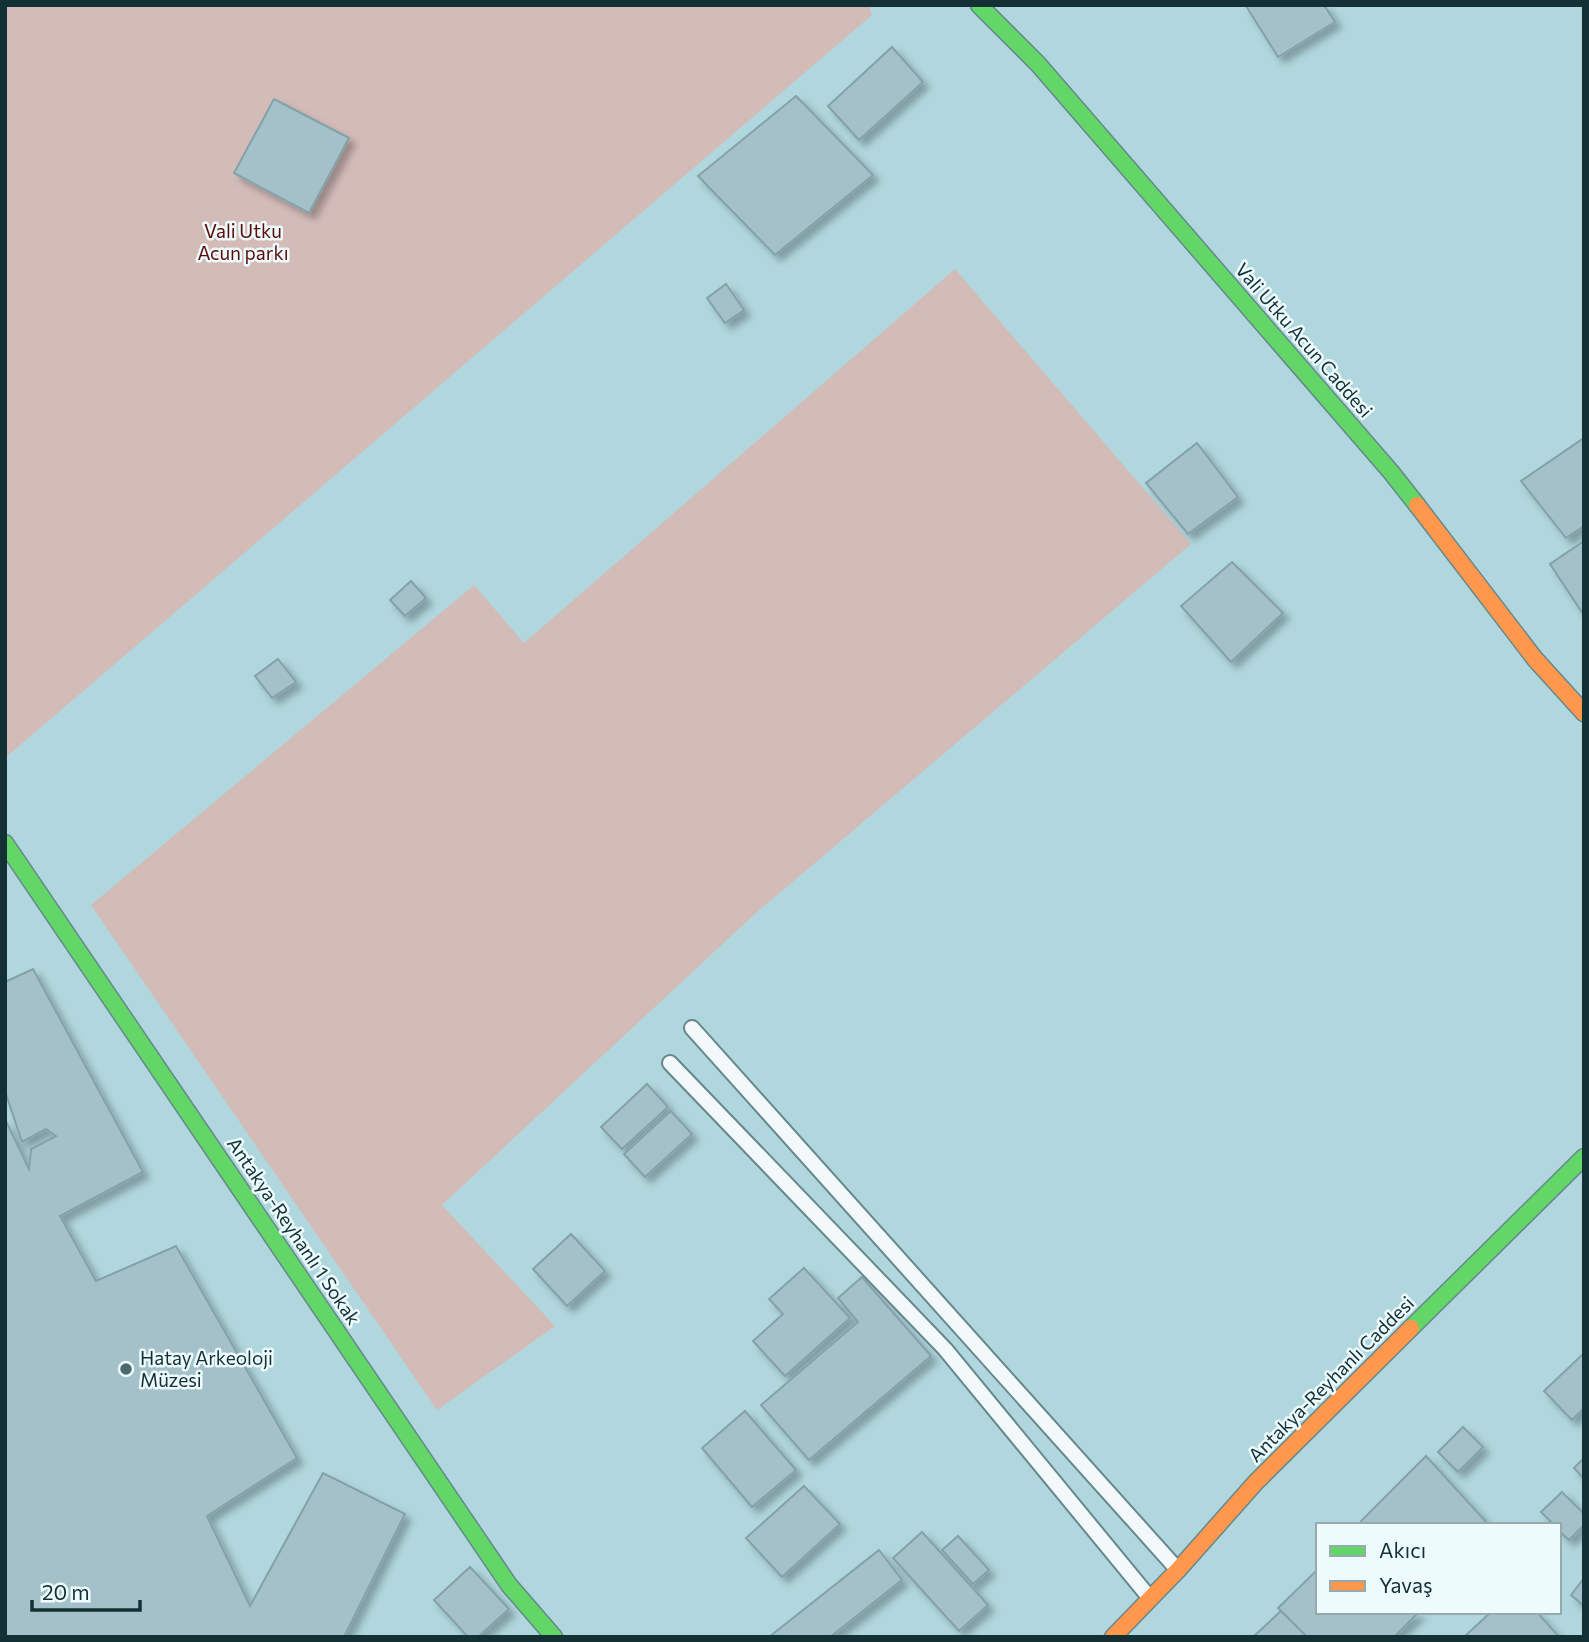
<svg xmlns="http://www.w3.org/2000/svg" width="1589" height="1642" viewBox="0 0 1589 1642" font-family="Commissioner,sans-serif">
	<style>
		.green { fill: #d3bbb8 }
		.building { fill: #a4c1c9; stroke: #83a1a8; stroke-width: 2; filter: url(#shadow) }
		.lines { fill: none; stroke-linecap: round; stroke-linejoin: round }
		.lane-casing { stroke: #66888c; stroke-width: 18 }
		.fast-casing { stroke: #66888c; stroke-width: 19 }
		.slow-casing { stroke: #66888c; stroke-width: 19 }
		.lane { stroke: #f3f9fa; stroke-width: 14 }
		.fast { stroke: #63d668; stroke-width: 16 }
		.slow { stroke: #ff974d; stroke-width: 16 }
		.poi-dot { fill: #4a6a70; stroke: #edfbfd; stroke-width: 2.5 }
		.labels { text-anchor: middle; stroke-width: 5; stroke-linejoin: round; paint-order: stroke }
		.park-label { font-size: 19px; fill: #5b0a07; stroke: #edfbfd }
		.street-label { font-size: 19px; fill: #133035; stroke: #edfbfd }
		.poi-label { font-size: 19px; fill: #133035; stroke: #edfbfd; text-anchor: start }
	</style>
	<defs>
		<filter id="shadow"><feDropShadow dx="6" dy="6" stdDeviation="3.5" flood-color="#0004"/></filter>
	</defs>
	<rect width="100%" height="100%" fill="#b0d7dd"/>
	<g class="green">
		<polygon points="5,5 869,5 872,15 5,758"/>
		<polygon points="955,269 1191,544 757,912 442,1205 555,1326 437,1410 91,905 474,585 524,643"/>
	</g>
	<g class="building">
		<polygon points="1324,5 1335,22 1278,57 1246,6"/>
		<polygon points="892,47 923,82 859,140 828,106"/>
		<polygon points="796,96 873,175 775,255 698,176"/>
		<polygon points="274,99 349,138 309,213 234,173"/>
		<polygon points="726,284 744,310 725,323 707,298"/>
		<polygon points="1584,438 1584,526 1566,538 1521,481"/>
		<polygon points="1197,443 1238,497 1188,534 1146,483"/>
		<polygon points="1584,541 1584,613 1583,614 1550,564"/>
		<polygon points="1232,562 1283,613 1231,662 1181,606"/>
		<polygon points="411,581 426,598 405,616 390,600"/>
		<polygon points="278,659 296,682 272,698 255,676"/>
		<polygon points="33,969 143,1172 60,1216 96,1281 176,1246 297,1458 207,1516 250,1606 323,1473 405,1514 344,1637 5,1637 5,1119 29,1169 31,1149 56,1136 46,1129 22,1142 5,1091 5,982"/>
		<polygon points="647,1084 668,1107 622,1149 601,1127"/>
		<polygon points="671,1111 692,1134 645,1177 624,1154"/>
		<polygon points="571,1234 605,1271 567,1306 533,1269"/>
		<polygon points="804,1268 850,1318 785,1376 753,1341 783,1314 769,1299"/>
		<polygon points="862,1277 931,1356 809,1460 761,1405 858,1322 838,1298"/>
		<polygon points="1584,1353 1584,1408 1572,1420 1544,1391"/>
		<polygon points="745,1411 796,1470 752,1507 702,1448"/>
		<polygon points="1463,1427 1483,1447 1458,1472 1438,1452"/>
		<polygon points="1426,1456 1489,1525 1359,1525 1362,1520"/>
		<polygon points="1584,1458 1584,1479 1574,1468"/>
		<polygon points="804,1486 840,1524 782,1577 746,1538"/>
		<polygon points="1562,1492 1584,1514 1584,1525 1569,1540 1559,1531 1559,1525 1554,1525 1541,1512"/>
		<polygon points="922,1532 988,1605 959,1631 893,1558"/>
		<polygon points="958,1536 989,1570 973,1584 942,1550"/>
		<polygon points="879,1550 902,1580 830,1637 769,1637"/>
		<polygon points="470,1567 509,1609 478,1637 468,1637 434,1600"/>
		<polygon points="1318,1569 1318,1612 1419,1612 1394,1637 1307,1637 1278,1608"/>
		<polygon points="1584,1578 1584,1606 1571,1595"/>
		<polygon points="1281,1611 1307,1637 1253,1637"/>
		<polygon points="1491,1612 1537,1612 1559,1637 1464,1637"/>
	</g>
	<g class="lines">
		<g class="lane-casing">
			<g id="lane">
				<polyline points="692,1028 1177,1569"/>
				<polyline points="670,1063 945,1349 1149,1597"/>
			</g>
		</g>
		<g class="fast-casing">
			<g id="fast">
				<polyline points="979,5 1038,64 1391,472 1417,505"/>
				<polyline points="5,843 509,1585 554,1637"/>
				<polyline points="1411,1328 1584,1157"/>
			</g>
		</g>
		<g class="slow-casing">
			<g id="slow">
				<polyline points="1417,505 1535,659 1584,713"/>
				<polyline points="1113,1637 1178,1570 1256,1482 1411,1328"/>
			</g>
		</g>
		<use href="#lane" class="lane"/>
		<use href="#fast" class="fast"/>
		<use href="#slow" class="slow"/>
	</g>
	<circle class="poi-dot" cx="126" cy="1369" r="7"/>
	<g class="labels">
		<g class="park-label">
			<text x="243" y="238">Vali Utku<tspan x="243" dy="22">Acun parkı</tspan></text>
		</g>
		<g class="street-label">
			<text transform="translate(1304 340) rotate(49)" y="7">Vali Utku Acun Caddesi</text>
			<text transform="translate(294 1231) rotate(56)" y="7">Antakya-Reyhanlı 1 Sokak</text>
			<text transform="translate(1331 1379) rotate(-45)" y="7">Antakya-Reyhanlı Caddesi</text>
		</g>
		<g class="poi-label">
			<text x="140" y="1365">Hatay Arkeoloji<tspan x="140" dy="22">Müzesi</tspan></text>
		</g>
	</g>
	<rect width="1589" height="1642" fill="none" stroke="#133035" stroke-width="14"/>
	<rect x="1316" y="1523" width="245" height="91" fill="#edfbfd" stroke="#96aaad" stroke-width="2"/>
	<rect x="1330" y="1546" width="35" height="10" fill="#63d668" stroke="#96aaad" stroke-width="2"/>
	<text x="1379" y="1558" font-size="21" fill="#133035">Akıcı</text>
	<rect x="1330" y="1581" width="35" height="10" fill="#ff974d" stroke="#96aaad" stroke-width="2"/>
	<text x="1379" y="1593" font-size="21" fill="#133035">Yavaş</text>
	<path d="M32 1600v10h108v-10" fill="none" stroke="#133035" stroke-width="3.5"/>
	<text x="42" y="1600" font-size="21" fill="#133035" stroke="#edfbfd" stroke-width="5" paint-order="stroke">20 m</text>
</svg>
